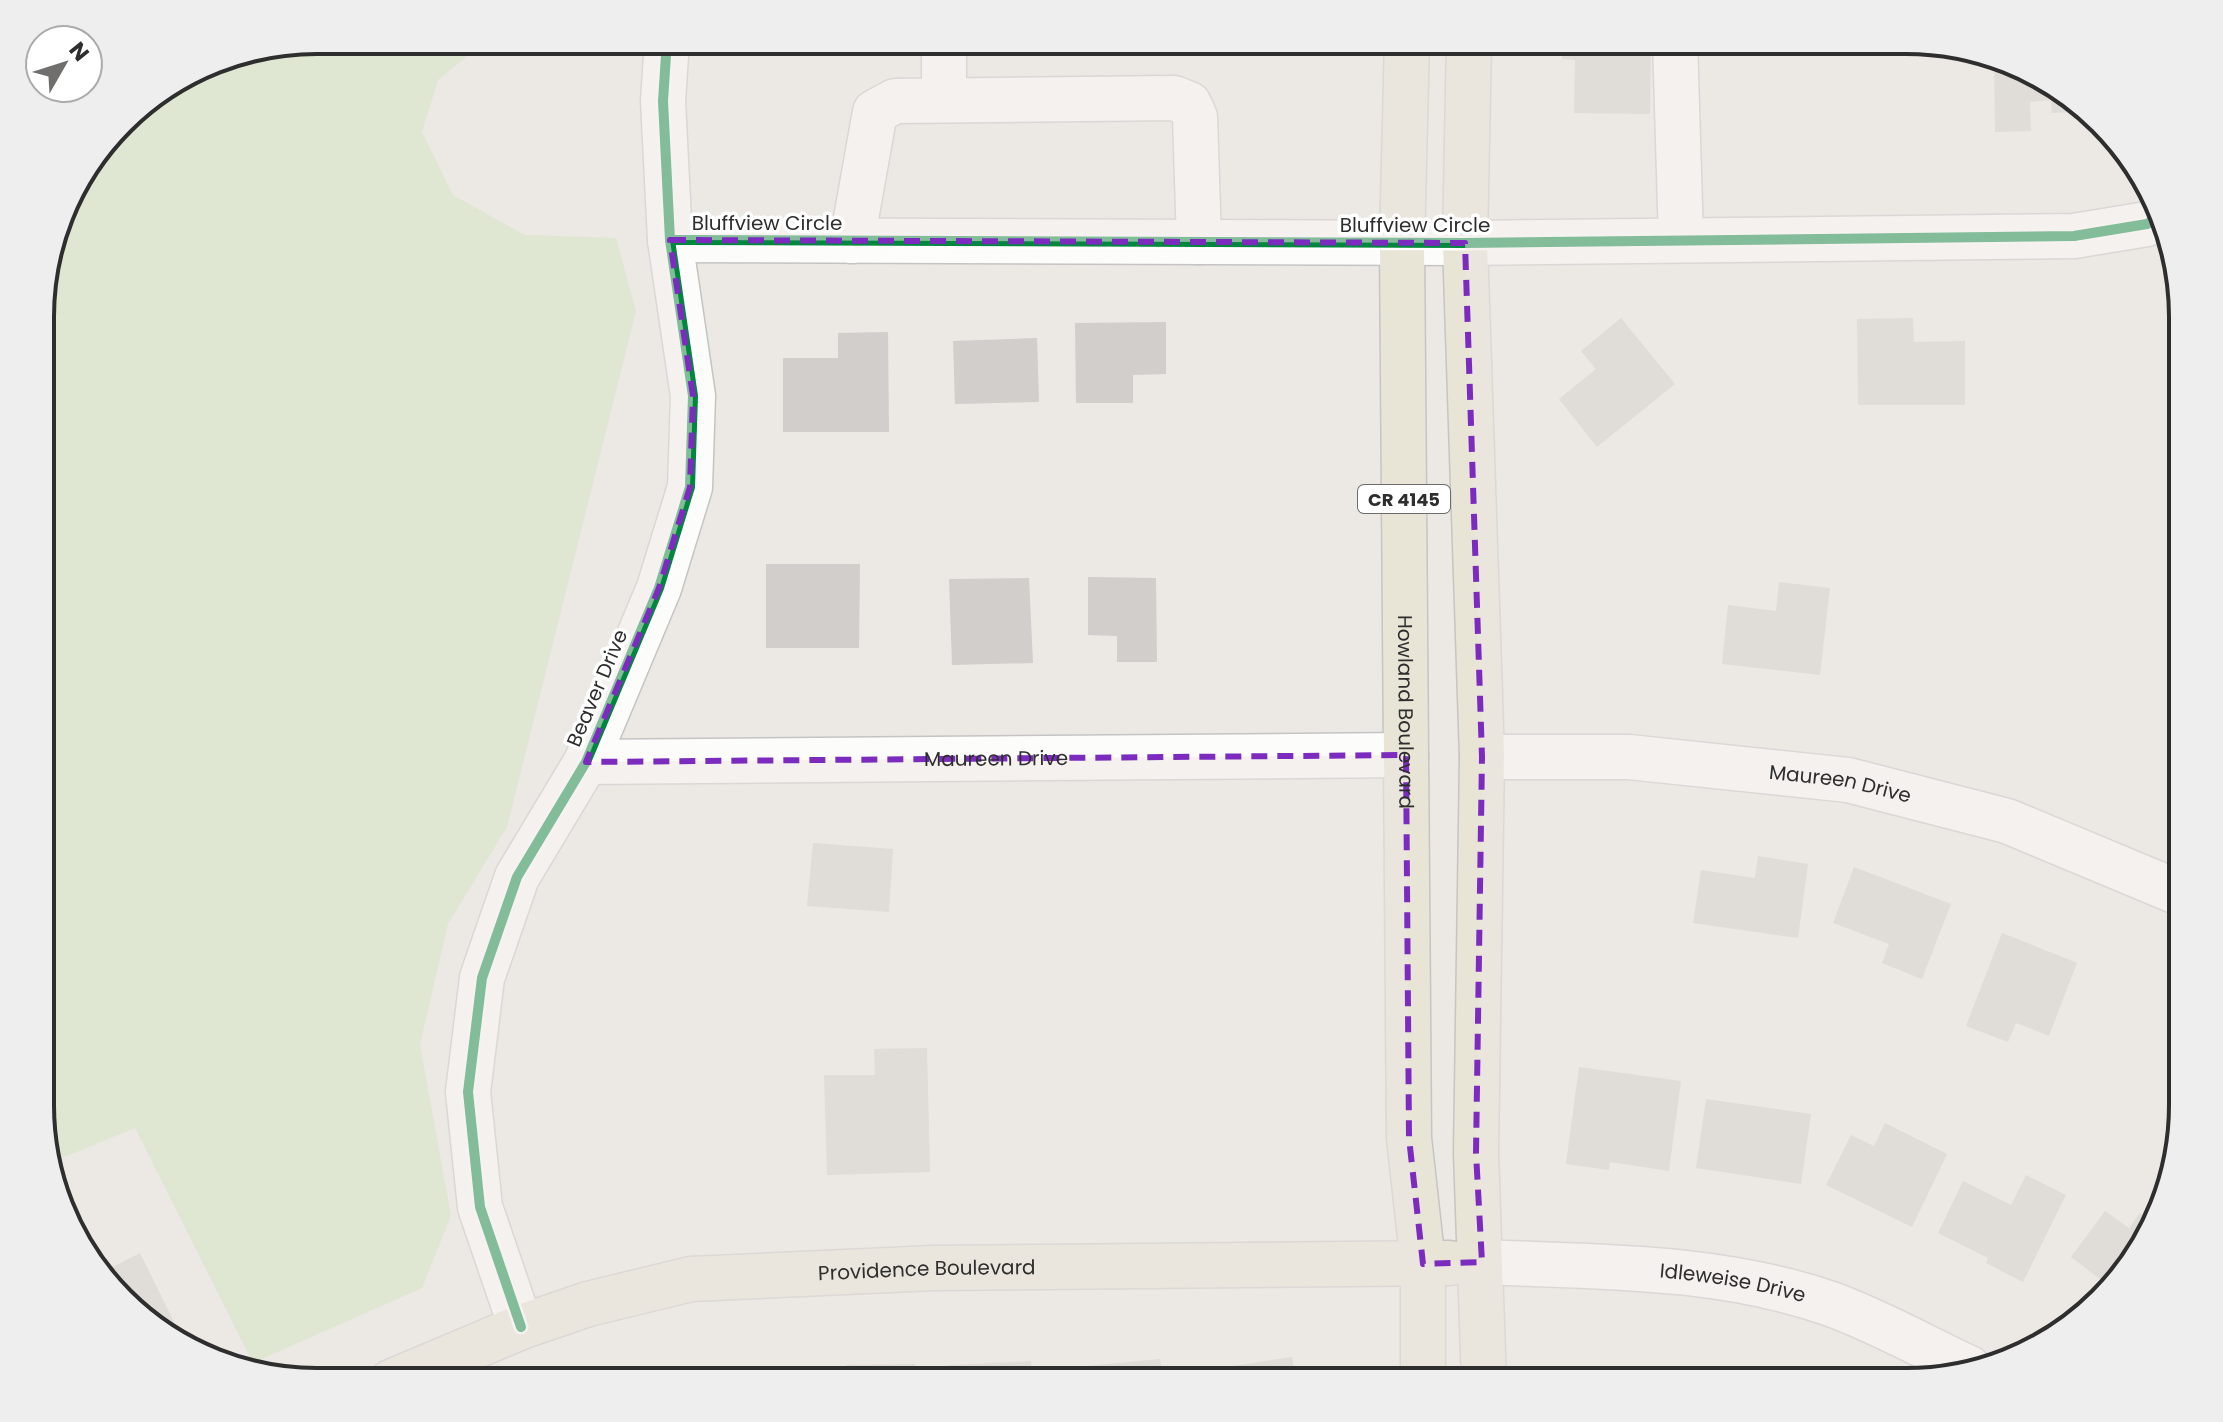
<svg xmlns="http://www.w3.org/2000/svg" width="2223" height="1422" font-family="Poppins,sans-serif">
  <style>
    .green { fill: #cee6be }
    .building { fill: #d1cecb }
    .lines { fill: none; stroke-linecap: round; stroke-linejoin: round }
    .minor-casing { stroke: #c5c4c5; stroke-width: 47 }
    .major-casing { stroke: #c6c5c4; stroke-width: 47 }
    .minor { stroke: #fcfcfb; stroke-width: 44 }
    .major { stroke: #e8e4d6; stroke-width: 44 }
    .cycleway-casing { stroke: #fff; stroke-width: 15 }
    .cycleway { stroke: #00873e; stroke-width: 10 }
    .marked { fill: none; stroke: #7b2cbf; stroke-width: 6; stroke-dasharray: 16 10; stroke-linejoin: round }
    .labels { text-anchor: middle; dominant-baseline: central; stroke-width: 7; stroke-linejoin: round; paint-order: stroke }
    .shield { fill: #fff; stroke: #6d6d6d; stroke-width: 2 }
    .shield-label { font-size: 18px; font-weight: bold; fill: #2e2e2e }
    .street-label { font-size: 20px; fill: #2e2e2e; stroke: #fff }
    .rim { fill: none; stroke: #2e2e2e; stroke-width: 4 }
  </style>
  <rect width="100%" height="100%" fill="#ece8e4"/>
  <polygon class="green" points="317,40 494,40 479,47 438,80 422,132 453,195 525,235 616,238 636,311 507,827 448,924 420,1045 451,1216 422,1288 253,1363 135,1128 50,1163 42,1141 42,281 69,194 134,109 211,61"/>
  <g class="building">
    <polygon points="1562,40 1651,40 1650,114 1574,113 1575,60 1562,59"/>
    <polygon points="1994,54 2060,87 2080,112 2052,113 2051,100 2030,102 2031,131 1995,132"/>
    <polygon points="1621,318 1675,384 1597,447 1559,399 1596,369 1581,351"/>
    <polygon points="1913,318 1914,342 1965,341 1965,405 1858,405 1857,319"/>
    <polygon points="1166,322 1166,374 1133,375 1133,403 1076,403 1075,323"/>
    <polygon points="888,332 889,432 783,432 783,358 838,358 838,333"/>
    <polygon points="1037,338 1039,402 955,404 953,341"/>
    <polygon points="766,564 860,564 859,648 766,648"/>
    <polygon points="1088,577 1156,578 1157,662 1117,662 1117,636 1088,635"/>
    <polygon points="1029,578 1033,663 952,665 949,579"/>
    <polygon points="1779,582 1830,588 1820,675 1722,664 1728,605 1776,611"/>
    <polygon points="813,843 893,849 889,912 807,906"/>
    <polygon points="1758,856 1808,864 1798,938 1693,923 1701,870 1755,878"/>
    <polygon points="1854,867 1951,904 1922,979 1882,963 1889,944 1833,923"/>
    <polygon points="2002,933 2077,963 2049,1036 2016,1023 2008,1042 1966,1026"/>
    <polygon points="927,1048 930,1172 827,1175 824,1075 875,1075 874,1049"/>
    <polygon points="1579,1067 1681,1081 1669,1171 1610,1162 1609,1170 1566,1164"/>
    <polygon points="1706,1099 1811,1114 1801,1184 1696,1168"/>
    <polygon points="1885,1123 1947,1154 1912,1227 1826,1185 1851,1135 1874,1146"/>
    <polygon points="2026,1175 2066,1195 2023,1282 1986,1263 1988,1258 1938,1233 1963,1181 2011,1205"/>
    <polygon points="2105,1211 2129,1228 2140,1213 2149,1221 2136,1259 2108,1285 2071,1257"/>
    <polygon points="140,1253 179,1332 168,1338 103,1272"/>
    <polygon points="1292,1357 1296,1382 1209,1382 1207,1370"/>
    <polygon points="1160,1359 1163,1382 1077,1382 1076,1367"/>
    <polygon points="1031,1361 1033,1382 950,1382 949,1365"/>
    <polygon points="915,1364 915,1382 847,1382 846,1365"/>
    <polygon points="774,1366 776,1382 681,1382 680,1379"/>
  </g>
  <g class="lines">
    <defs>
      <g id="minor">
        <polyline points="1675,40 1681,240"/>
        <polyline points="944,100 944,40"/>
        <polyline points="670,240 1465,243 2074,236 2147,224 2158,218"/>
        <polyline points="852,241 875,112 895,101 1174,98 1189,104 1195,117 1199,242"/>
        <path id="s1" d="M1482 757H1629L1848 780 2007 821 2182 894"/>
        <path id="s2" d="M586 762 1406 755"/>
        <path id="s3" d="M1482 1262C1599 1267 1720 1265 1831 1304 1878 1321 1924 1347 1969 1368"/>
        <polyline points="521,1327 480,1207 468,1092 482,978 517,877 586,762 659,588 690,487 693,396 670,240 663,101 667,40"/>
      </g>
      <g id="major">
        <path id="s4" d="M1407 40 1402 243 1409 1138 1423 1264V1382"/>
        <polyline points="1469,40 1465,243 1482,757 1476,1153 1484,1382"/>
        <path id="s5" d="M391 1382 521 1327 588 1304 691 1279 934 1268 1450 1263"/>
      </g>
    </defs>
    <use href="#minor" class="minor-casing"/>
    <use href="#major" class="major-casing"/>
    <use href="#minor" class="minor"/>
    <use href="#major" class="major"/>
    <defs>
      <g id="cycleway">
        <polyline points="670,240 1465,243 2074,236 2147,224 2158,218"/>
        <polyline points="521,1327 480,1207 468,1092 482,978 517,877 586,762 659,588 690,487 693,396 670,240 663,101 667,40"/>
      </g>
    </defs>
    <use href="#cycleway" class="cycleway-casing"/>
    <use href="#cycleway" class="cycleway"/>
  </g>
  <path d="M0 0H2223V1422H0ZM670 240 1465 243 1482 757 1476 1153 1482 1262 1423 1264 1409 1138 1406 755 586 762 659 588 690 487 693 396Z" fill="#ece8e4" fill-opacity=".55" fill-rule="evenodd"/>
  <path class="marked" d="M670 240 1465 243 1482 757 1476 1153 1482 1262 1423 1264 1409 1138 1406 755 586 762 659 588 690 487 693 396Z"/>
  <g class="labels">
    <rect class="shield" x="1358" y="485" width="92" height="28" rx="6"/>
    <g class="shield-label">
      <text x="1404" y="499">CR 4145</text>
    </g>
    <g class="street-label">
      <text x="767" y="223">Bluffview Circle</text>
      <text x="1415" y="225">Bluffview Circle</text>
      <text transform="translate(597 688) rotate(-67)">Beaver Drive</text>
      <text stroke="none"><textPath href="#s4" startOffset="672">Howland Boulevard</textPath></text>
      <text stroke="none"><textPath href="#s2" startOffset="410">Maureen Drive</textPath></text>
      <text stroke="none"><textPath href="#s1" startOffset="360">Maureen Drive</textPath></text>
      <text stroke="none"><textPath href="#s5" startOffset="554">Providence Boulevard</textPath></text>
      <text stroke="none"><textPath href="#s3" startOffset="252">Idleweise Drive</textPath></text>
    </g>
  </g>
  <path d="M0 0H2223V1422H0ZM317 54H1906A263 263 0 0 1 2169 317V1105A263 263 0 0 1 1906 1368H317A263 263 0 0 1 54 1105V317A263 263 0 0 1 317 54Z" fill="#eee" fill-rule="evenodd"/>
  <path class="rim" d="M317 54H1906A263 263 0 0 1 2169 317V1105A263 263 0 0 1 1906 1368H317A263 263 0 0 1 54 1105V317A263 263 0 0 1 317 54Z"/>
  <g transform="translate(64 64) rotate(51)"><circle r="38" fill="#ffffff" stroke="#ababab" stroke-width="2"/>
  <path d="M0-6L14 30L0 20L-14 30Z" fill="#706f6e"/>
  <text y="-12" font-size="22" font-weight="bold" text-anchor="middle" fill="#2e2e2e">N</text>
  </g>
</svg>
